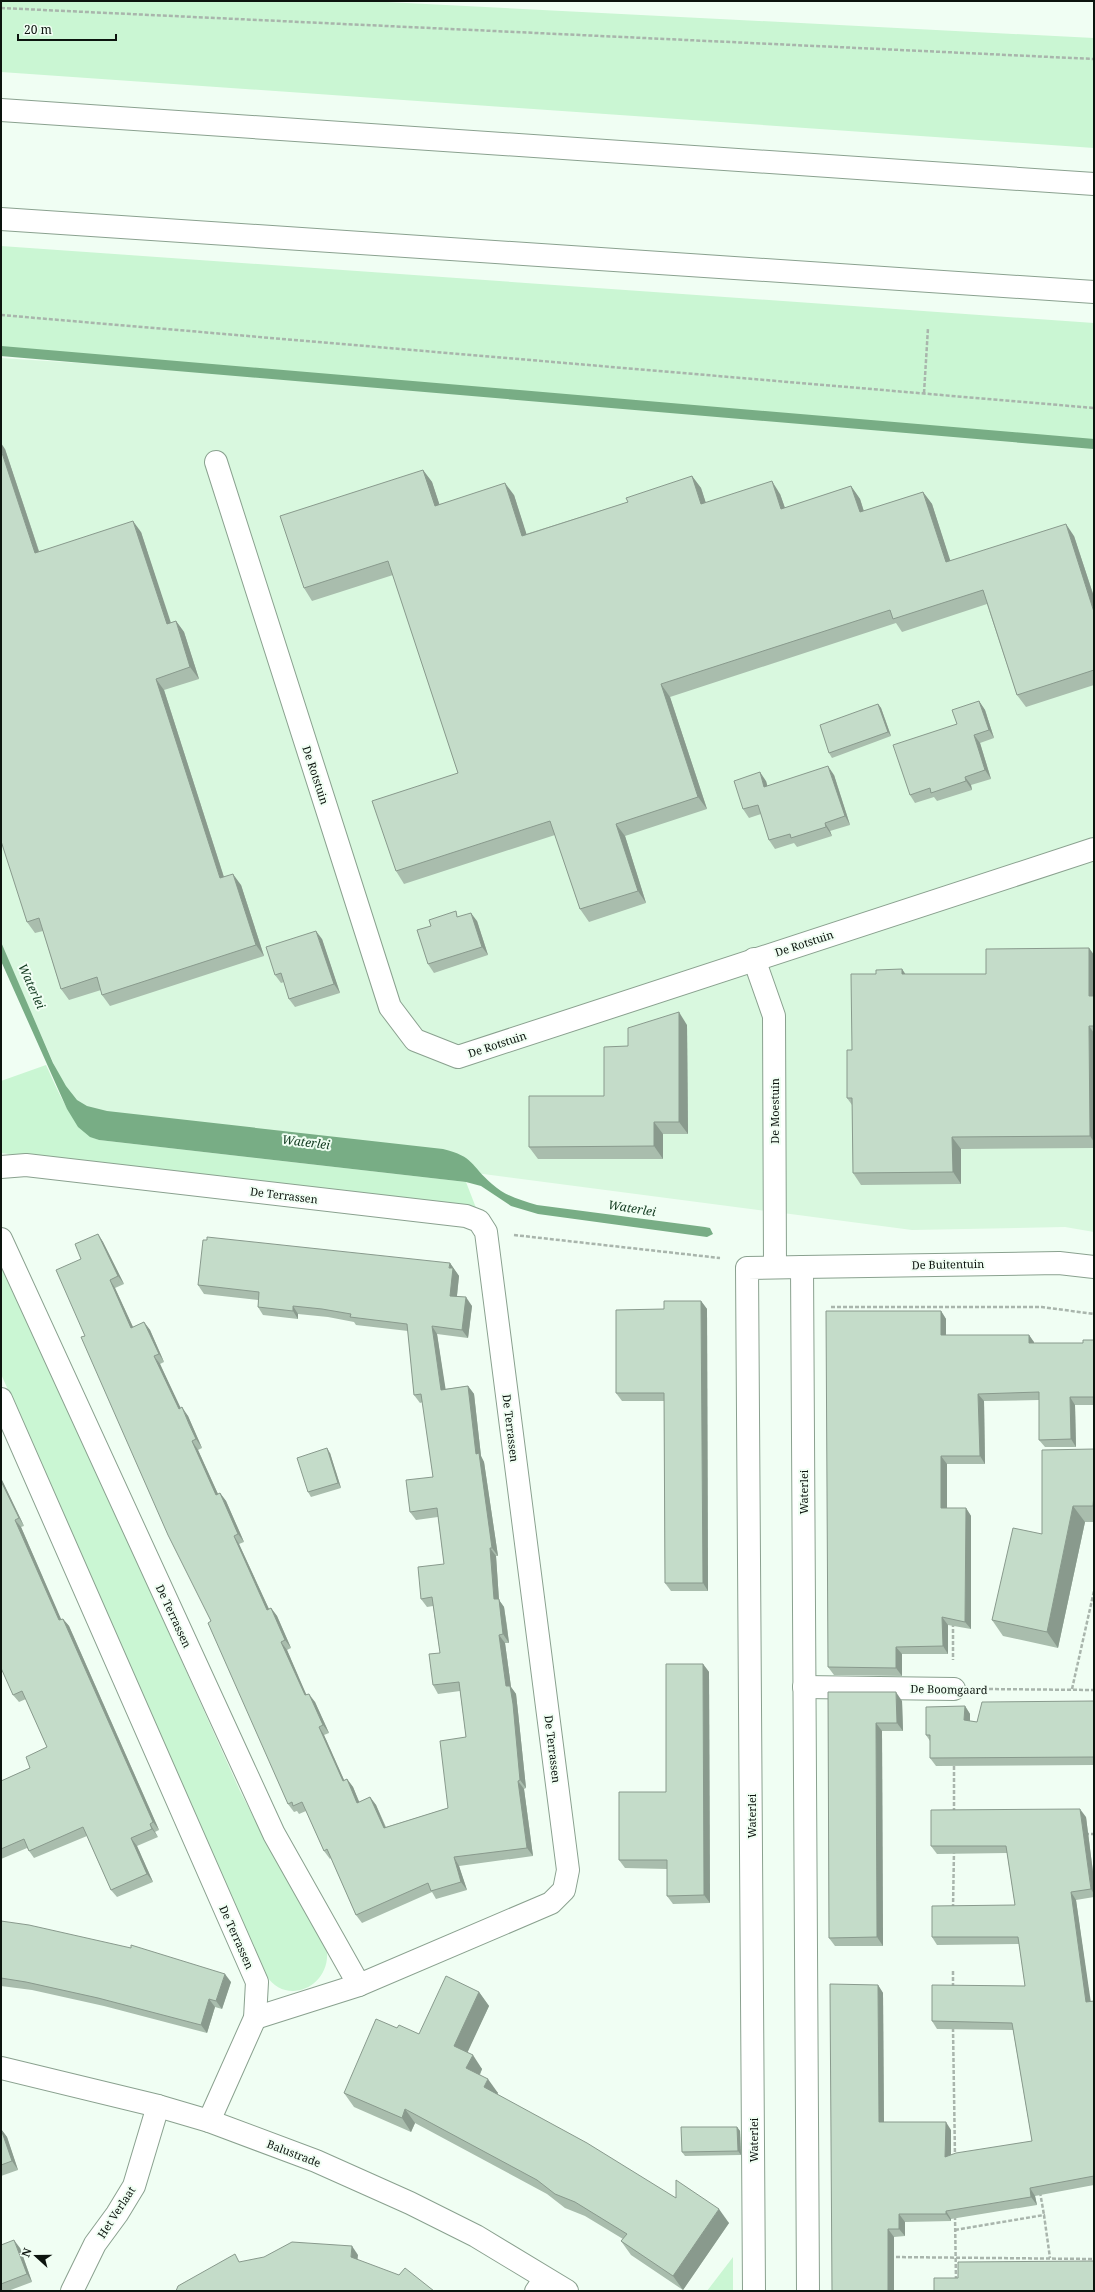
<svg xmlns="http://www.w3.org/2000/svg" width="1095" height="2292" font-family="'Noto Serif',serif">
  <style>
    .built { fill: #d9f8df }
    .green { fill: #caf6d3 }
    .water { fill: #78ad85 }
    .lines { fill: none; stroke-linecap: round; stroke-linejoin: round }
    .stream { stroke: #78ad85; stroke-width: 10 }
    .lane-casing { stroke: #8aa18f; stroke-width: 20 }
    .street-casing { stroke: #8aa18f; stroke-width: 24 }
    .highway-casing { stroke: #8aa18f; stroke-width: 24 }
    .path { stroke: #a9b5ac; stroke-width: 2.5; stroke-dasharray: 4 2; stroke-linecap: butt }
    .lane { stroke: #fff; stroke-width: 18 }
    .street { stroke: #fff; stroke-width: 22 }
    .highway { stroke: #fff; stroke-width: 22 }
    .wall { fill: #a9bdad }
    .shaded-wall { fill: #899a8d }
    .building { fill: #c4dcc9; stroke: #899a8d }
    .labels { text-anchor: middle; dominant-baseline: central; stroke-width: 4; stroke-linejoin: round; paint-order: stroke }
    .street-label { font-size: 11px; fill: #0c140e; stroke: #f0fef3 }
    .water-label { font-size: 12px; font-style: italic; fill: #10391e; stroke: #f0fef3 }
  </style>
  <rect width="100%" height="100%" fill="#f0fef3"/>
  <polygon class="built" points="1,358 1094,429 1094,1232 1065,1227 912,1230 79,1121 1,944"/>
  <g class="green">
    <polygon points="1,1 367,1 1094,38 1094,148 1,72"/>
    <polygon points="1,246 1094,323 1094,442 1,353"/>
    <path d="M46 1065C57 1088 73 1131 99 1140L466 1182 478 1213 1 1153V1081Z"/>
    <path d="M1 1259 240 1791 264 1837 326 1946C335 1984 287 2009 266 1975L1 1374Z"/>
    <polygon points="733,2257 733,2291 707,2291"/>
  </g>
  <path class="water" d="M1 942 53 1063 66 1086 77 1100 87 1106 107 1111 443 1149C475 1157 470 1165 492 1184 505 1196 520 1200 537 1205L705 1227 710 1228 713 1234 707 1237 538 1214 511 1206 481 1186 466 1182 99 1140 90 1137 78 1127 67 1109 1 961Z"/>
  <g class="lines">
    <polyline class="stream" points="1,351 1094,444"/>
    <defs>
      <polyline id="lane" points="534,2291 544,2276"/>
      <g id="street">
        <polyline points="216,462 390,1007 415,1040 458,1057 1094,849"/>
        <polyline points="754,959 774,1016 775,1266"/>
        <polyline points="1,1167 26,1165 466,1216 479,1221 486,1232 568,1870 564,1890 551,1903 359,1985"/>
        <polyline points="1,1239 274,1834 359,1985 255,2018"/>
        <polyline points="802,1267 1059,1263 1094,1267"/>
        <polyline points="1,1399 257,1982 255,2018 209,2121"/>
        <polyline points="804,1687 954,1689"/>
        <polyline points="1,2068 158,2106 209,2121 316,2161 410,2203 476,2236 567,2291"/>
        <polyline points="72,2291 95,2244 117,2214 134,2186 158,2106"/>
        <polyline points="754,2291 747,1268 802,1267 808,2291"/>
      </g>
      <g id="highway">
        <polyline points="1,110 1094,184"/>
        <polyline points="1,219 1094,292"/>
      </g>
    </defs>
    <use href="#lane" class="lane-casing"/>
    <use href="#street" class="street-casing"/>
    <use href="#highway" class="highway-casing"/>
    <g class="path">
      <polyline points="1,8 1094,59"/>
      <polyline points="1,315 1094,408"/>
      <polyline points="924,393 928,328"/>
      <polyline points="514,1235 720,1258"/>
      <polyline points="831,1307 1042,1307 1094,1314"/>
      <polyline points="953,1623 953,1660"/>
      <polyline points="983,1689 1094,1690"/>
      <polyline points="1072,1689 1094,1591"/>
      <polyline points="954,1812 954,1763"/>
      <polyline points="1085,1834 1094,1834"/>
      <polyline points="953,1908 954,1851"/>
      <polyline points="953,1971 953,1989"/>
      <polyline points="953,2028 955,2157"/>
      <polyline points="1040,2192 1044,2215"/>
      <polyline points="955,2216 956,2281"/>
      <polyline points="955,2230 1044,2215 1050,2258"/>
      <polyline points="890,2257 1094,2259"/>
    </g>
    <use href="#lane" class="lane"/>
    <use href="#street" class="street"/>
    <use href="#highway" class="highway"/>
  </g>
  <g class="wall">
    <polygon points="5,449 39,551 141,532 170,623 176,621 184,632 199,679 164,690 224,877 241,885 264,956 110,1006 102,995 101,990 69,1000 61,989 43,931 35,933 27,922"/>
    <polygon points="423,470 432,482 439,504 514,495 526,534 628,502 692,476 701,488 706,503 780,494 785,508 851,486 860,499 864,511 923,492 932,504 950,561 1074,536 1094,597 1094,685 1026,707 1017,695 987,604 902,632 896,623 670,697 707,809 625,836 646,903 589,922 580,909 555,835 404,884 396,871 458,773 393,575 312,601 304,588"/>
    <polygon points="979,701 985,710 994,738 980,743 991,779 971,785 972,790 937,801 934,797 915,803 910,795 957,724"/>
    <polygon points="878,704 881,708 891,736 832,758 829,753"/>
    <polygon points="834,775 850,825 830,831 832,836 797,847 794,843 775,849 769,840 761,814 749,818 743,809 766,781 767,786"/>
    <polygon points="459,917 477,921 488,955 434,973 428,964"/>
    <polygon points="322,939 340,993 295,1007 289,999 284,982 281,983 275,975"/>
    <polygon points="1089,948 1094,955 1094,1148 961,1149 961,1184 861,1185 853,1173 852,1105 847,1098 852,1050 876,974 902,969 905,974 986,974"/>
    <polygon points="687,1025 688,1134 663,1134 663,1159 538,1159 529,1147 604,1096 628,1046"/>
    <polygon points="98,1234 103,1242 124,1284 115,1288 133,1327 144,1322 150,1330 164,1362 160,1364 180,1408 188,1416 202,1448 198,1450 218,1494 220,1493 226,1501 244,1542 239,1544 269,1609 271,1608 277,1616 291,1648 287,1650 306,1695 315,1702 329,1733 324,1735 344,1780 347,1779 353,1787 359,1802 370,1797 376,1805 386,1827 448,1808 466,1737 460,1691 438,1694 433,1685 440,1653 433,1606 427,1607 421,1599 444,1564 438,1517 416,1520 410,1512 433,1477 423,1402 420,1403 414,1395 408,1331 356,1325 354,1322 328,1317 298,1314 298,1319 263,1315 258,1307 258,1300 204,1294 198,1285 450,1263 459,1276 457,1296 472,1306 468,1338 437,1334 445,1389 468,1386 474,1394 481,1456 484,1462 498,1556 496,1556 499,1600 504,1607 507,1626 509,1643 505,1643 511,1687 516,1694 518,1712 526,1788 524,1789 533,1856 459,1866 467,1890 436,1899 432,1892 362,1923 356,1915 331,1858 330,1859 324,1851 306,1811 299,1814 297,1811 294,1812 288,1804 211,1621 85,1336 81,1259"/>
    <polygon points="701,1301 707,1309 708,1591 671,1591 665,1583 664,1401 622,1401 616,1393 664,1309"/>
    <polygon points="941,1311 946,1319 946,1335 1029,1335 1034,1343 1083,1343 1094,1340 1094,1405 1075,1405 1076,1447 1045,1447 1039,1440 1039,1400 984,1401 985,1464 947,1464 947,1508 966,1508 971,1516 971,1629 948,1625 948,1654 902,1654 902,1676 834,1675 828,1667"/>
    <polygon points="1094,1449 1094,1522 1085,1522 1058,1648 1003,1636 992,1620 1042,1534"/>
    <polygon points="330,1453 341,1488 311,1497 308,1492"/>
    <polygon points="1,1478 24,1526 21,1527 61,1620 63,1619 69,1626 159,1830 155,1832 158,1837 137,1846 153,1882 117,1897 111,1890 87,1836 34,1858 27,1848 1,1859 1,1781 30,1768 47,1747 26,1699 19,1702 13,1695"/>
    <polygon points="703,1664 709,1672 710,1903 673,1904 667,1896 667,1869 625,1868 619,1860 666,1792"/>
    <polygon points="828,1692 902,1701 903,1731 882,1731 883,1946 835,1946 829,1938"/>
    <polygon points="1094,1701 1094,1765 936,1766 930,1758 930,1741 926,1735 965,1706 970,1714 970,1721 977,1722"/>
    <polygon points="1086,1817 1094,1880 1094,1897 1076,1900 1090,2001 1094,2001 1094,2185 1035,2196 1037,2205 951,2219 951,2221 905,2222 905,2236 894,2237 894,2291 832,2291 878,1985 883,1993 884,2122 951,2130 951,2155 1032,2141 1013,2030 937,2029 932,2021 1025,1986 1019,1944 937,1945 932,1937 1015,1905 1007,1853 937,1854 931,1846"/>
    <polygon points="1,1921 231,1982 222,2009 215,2007 207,2033 104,2006 32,1990 1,1986"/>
    <polygon points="479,1992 489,2006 467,2052 482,2069 480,2075 498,2093 497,2094 676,2198 729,2223 683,2290 631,2255 621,2241 623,2239 585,2216 565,2208 547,2194 415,2123 411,2132 354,2107 344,2093 397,2028 419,2034"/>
    <polygon points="737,2127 740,2131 741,2155 685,2156 682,2152"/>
    <polygon points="1,2129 7,2137 18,2170 1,2176"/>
    <polygon points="1,2245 20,2248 32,2282 8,2291 1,2291"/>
  </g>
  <g class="shaded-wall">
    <polygon points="1,443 5,449 43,564 35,553 1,450"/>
    <polygon points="423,470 432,482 444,518 435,506"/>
    <polygon points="692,476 701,488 710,516 701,504"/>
    <polygon points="772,481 780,494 790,522 781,509"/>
    <polygon points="505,483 514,495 531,548 522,536"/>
    <polygon points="851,486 860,499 868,525 860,512"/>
    <polygon points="923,492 932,504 955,575 946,562"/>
    <polygon points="133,521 141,532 175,635 167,624"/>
    <polygon points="1066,524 1074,536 1094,597 1094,612"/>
    <polygon points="176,621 184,632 199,679 190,667"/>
    <polygon points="156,679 164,690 228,890 220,878"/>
    <polygon points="661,684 670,697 707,809 698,797"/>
    <polygon points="979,701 985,710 994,738 989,730"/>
    <polygon points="878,704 881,708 891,736 888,732"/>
    <polygon points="974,735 980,743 991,779 985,770"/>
    <polygon points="828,766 834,775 850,825 845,816"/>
    <polygon points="760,772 766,781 770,795 764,787"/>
    <polygon points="965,777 971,785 972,790 966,781"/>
    <polygon points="825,823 830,831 832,836 826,827"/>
    <polygon points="616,824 625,836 646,903 638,891"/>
    <polygon points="233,874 241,885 264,956 256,945"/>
    <polygon points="471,913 477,921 488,955 482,947"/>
    <polygon points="316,931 322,939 340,993 334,984"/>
    <polygon points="1089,948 1094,955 1094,1003 1089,996"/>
    <polygon points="902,969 910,981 902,974"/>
    <polygon points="679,1012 687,1025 688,1134 679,1122"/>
    <polygon points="1089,1026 1094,1033 1094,1142 1090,1136"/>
    <polygon points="654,1122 663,1134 663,1159 654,1146"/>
    <polygon points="952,1137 961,1149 961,1184 953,1172"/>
    <polygon points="98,1234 103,1242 124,1284 118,1276"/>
    <polygon points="450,1263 459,1276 456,1304 450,1296"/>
    <polygon points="110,1280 115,1288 137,1336 131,1328"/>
    <polygon points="466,1297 472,1306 468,1338 462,1330"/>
    <polygon points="701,1301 707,1309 708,1591 703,1583"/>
    <polygon points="293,1306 298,1314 298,1319 293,1311"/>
    <polygon points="941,1311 946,1319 946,1343 941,1335"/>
    <polygon points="144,1322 150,1330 164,1362 159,1354"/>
    <polygon points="432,1326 437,1334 447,1398 441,1390"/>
    <polygon points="1029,1335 1034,1342 1034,1351 1029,1343"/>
    <polygon points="154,1356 160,1364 185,1417 179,1409"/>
    <polygon points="468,1386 474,1394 481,1456 484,1462 498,1556 492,1548 476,1454"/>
    <polygon points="978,1394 984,1401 985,1464 980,1456"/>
    <polygon points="1070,1397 1075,1405 1076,1447 1071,1439"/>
    <polygon points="182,1407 188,1416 202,1448 196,1439"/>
    <polygon points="192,1441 198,1450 222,1503 216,1495"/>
    <polygon points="327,1448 330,1453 341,1488 338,1483"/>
    <polygon points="941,1456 947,1464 947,1516 941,1508"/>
    <polygon points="1,1478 24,1526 19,1518 1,1481"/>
    <polygon points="220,1493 226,1501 244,1542 238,1534"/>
    <polygon points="1073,1506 1085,1522 1058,1648 1047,1632"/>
    <polygon points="966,1508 971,1516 971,1629 965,1622"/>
    <polygon points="15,1520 21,1527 65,1628 59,1620"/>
    <polygon points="234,1536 239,1544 273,1618 267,1610"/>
    <polygon points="490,1548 496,1556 499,1600 504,1607 509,1643 503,1634 494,1599"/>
    <polygon points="271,1608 277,1616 291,1648 285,1640"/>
    <polygon points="942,1617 948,1625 948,1654 943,1646"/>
    <polygon points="63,1619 69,1626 159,1830 153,1822"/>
    <polygon points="499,1635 505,1643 511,1687 516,1694 518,1712 526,1788 520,1780 506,1686"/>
    <polygon points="281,1642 287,1650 310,1703 305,1695"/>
    <polygon points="896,1647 902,1654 902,1676 896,1668"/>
    <polygon points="703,1664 709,1672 710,1903 704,1895"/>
    <polygon points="896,1692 902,1701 903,1731 897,1723"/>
    <polygon points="309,1694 315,1702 329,1733 323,1725"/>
    <polygon points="965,1706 970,1714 970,1728 964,1720"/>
    <polygon points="876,1723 882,1731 883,1946 877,1937"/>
    <polygon points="319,1727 324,1735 348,1789 343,1781"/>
    <polygon points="347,1779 353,1787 363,1811 357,1803"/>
    <polygon points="518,1781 524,1789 533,1856 527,1848"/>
    <polygon points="370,1797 376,1805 389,1836 384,1828"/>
    <polygon points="1080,1809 1086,1817 1094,1880 1094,1894 1091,1889"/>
    <polygon points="150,1824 155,1832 158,1837 152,1829"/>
    <polygon points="131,1838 137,1846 153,1882 147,1874"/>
    <polygon points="454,1857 459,1866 467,1890 461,1882"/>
    <polygon points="1071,1892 1076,1900 1092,2010 1086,2002"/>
    <polygon points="225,1974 231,1982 222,2009 216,2001"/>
    <polygon points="878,1985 883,1993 884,2130 879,2122"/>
    <polygon points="479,1992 489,2006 464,2060 454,2046"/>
    <polygon points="209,1999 215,2007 207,2033 201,2025"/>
    <polygon points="473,2055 482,2069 476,2082 466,2068"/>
    <polygon points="488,2079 498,2093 494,2101 484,2087"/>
    <polygon points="405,2109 415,2123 411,2132 402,2118"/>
    <polygon points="946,2122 951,2130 951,2165 945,2157"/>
    <polygon points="737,2127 740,2131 741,2155 738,2151"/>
    <polygon points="1,2129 7,2137 18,2170 12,2161"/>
    <polygon points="1030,2188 1035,2196 1037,2205 1031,2197"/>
    <polygon points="719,2209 729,2223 683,2290 673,2276"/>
    <polygon points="946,2211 951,2219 951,2221 946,2214"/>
    <polygon points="899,2214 905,2222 905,2236 899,2229"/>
    <polygon points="888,2229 894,2237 894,2291 888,2291"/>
    <polygon points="14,2240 20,2248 32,2282 27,2274"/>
    <polygon points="352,2246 358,2255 357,2265 351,2257"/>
  </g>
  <g class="building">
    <polygon points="1,450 35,553 133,521 167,624 176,621 190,667 156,679 220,878 233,874 256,945 102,995 97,977 61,989 39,918 27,922 1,841"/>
    <polygon points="423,470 435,506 505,483 522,536 628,502 626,498 692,476 701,504 772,481 781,509 851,486 860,512 923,492 946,562 1066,524 1094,612 1094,670 1017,695 983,590 893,619 890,610 661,684 698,797 616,824 638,891 580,909 550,821 396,871 372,801 458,773 388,561 304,588 280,516"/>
    <polygon points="979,701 989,730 974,735 985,770 965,777 966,781 931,793 930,788 910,795 893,745 957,724 952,710"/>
    <polygon points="878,704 888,732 829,753 820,725"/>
    <polygon points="828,766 845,816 825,823 826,827 791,838 790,834 769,840 758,805 743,809 734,781 760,772 764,787"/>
    <polygon points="456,911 457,917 471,913 482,947 428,964 417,930 431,926 429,920"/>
    <polygon points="316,931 334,984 289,999 281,973 275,975 266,947"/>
    <polygon points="1089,948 1089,996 1094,996 1094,1026 1089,1026 1090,1136 952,1137 953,1172 853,1173 852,1098 847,1098 847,1050 852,1050 851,974 876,974 876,970 902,969 902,974 986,974 986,949"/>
    <polygon points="679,1012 679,1122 654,1122 654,1146 529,1147 529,1096 604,1096 604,1047 628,1046 628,1028"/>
    <polygon points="98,1234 118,1276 110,1280 131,1328 144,1322 159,1354 154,1356 179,1409 182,1407 189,1424 196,1439 192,1441 216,1495 220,1493 238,1534 234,1536 267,1610 271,1608 285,1640 281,1642 305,1695 309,1694 323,1725 319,1727 343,1781 347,1779 357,1803 370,1797 384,1828 448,1808 440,1741 466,1737 459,1682 433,1685 429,1654 440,1653 432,1597 421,1599 418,1567 444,1564 437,1508 410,1512 406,1480 433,1477 421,1394 414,1395 407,1324 350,1317 351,1314 322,1309 293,1306 293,1311 258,1307 259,1292 198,1285 203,1240 207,1240 207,1237 450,1263 449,1268 453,1268 450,1296 466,1297 462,1330 432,1326 441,1390 468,1386 476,1454 479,1453 492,1548 490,1548 494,1599 499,1599 501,1617 503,1634 499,1635 506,1686 510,1686 513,1704 520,1780 518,1781 527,1848 454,1857 461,1882 431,1891 428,1883 356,1915 327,1849 324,1851 302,1802 293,1806 292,1802 288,1804 208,1623 211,1621 168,1535 81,1337 85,1336 56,1270 81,1259 75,1244"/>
    <polygon points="664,1301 701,1301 703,1583 665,1583 664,1393 616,1393 616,1310 664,1309"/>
    <polygon points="826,1311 941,1311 941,1335 1029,1335 1029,1343 1083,1343 1083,1340 1094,1340 1094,1397 1070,1397 1071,1439 1039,1440 1039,1392 978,1394 980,1456 941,1456 941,1508 966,1508 965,1622 942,1617 943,1646 896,1647 896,1668 828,1667"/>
    <polygon points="327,1448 338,1483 308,1492 297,1458"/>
    <polygon points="1094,1449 1094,1494 1093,1506 1073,1506 1047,1632 992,1620 1013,1528 1042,1534 1042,1450"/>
    <polygon points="1,1481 19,1518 15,1520 59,1620 63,1619 153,1822 150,1824 152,1829 131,1838 147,1874 111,1890 83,1827 29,1851 24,1839 1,1849 1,1781 30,1768 26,1757 47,1747 22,1691 13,1695 1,1668"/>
    <polygon points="666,1664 703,1664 704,1895 667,1896 667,1860 619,1860 619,1792 666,1792"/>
    <polygon points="828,1692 896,1692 897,1723 876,1723 877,1937 829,1938"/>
    <polygon points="1094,1701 1094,1757 930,1758 930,1735 926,1735 926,1707 965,1706 964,1720 977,1722 982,1702"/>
    <polygon points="1080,1809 1091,1889 1071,1892 1086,2002 1094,2001 1094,2176 1030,2188 1031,2197 946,2211 946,2214 899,2214 899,2229 888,2229 888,2291 832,2291 830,1984 878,1985 879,2122 946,2122 945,2157 956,2153 1032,2141 1012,2023 932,2021 932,1985 1025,1986 1018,1937 932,1937 932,1906 1015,1905 1006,1846 931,1846 931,1810"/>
    <polygon points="1,1921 29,1925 131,1948 131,1945 225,1974 216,2001 209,1999 201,2025 98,1998 26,1982 1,1978"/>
    <polygon points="446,1976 479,1992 454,2046 473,2055 466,2068 488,2079 484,2087 587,2143 676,2198 676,2180 719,2209 673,2276 621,2241 627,2234 575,2202 555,2194 537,2180 405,2109 402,2118 344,2093 376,2019 397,2028 399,2025 419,2034"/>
    <polygon points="681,2127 737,2127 738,2151 682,2152"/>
    <polygon points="1,2129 12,2161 1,2165"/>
    <polygon points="14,2240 27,2274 1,2284 1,2245"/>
    <polygon points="292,2242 352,2246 351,2257 399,2275 405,2268 434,2291 176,2291 178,2286 235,2254 239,2262 264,2257"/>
    <polygon points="1094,2261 1094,2291 934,2291 934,2278 958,2278 958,2262"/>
  </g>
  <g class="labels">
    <g class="street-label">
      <text transform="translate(316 775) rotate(72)">De Rotstuin</text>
      <text transform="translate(804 943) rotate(-18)">De Rotstuin</text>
      <text transform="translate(497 1044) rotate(-18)">De Rotstuin</text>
      <text transform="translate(774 1111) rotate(-90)">De Moestuin</text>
      <text transform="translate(284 1195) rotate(7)">De Terrassen</text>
      <text transform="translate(948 1264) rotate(-1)">De Buitentuin</text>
      <text transform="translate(511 1428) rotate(83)">De Terrassen</text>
      <text transform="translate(803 1492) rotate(-90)">Waterlei</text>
      <text transform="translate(174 1616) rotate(65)">De Terrassen</text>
      <text transform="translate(949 1689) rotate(1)">De Boomgaard</text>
      <text transform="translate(553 1749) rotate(83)">De Terrassen</text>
      <text transform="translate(751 1816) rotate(-90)">Waterlei</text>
      <text transform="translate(237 1937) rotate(66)">De Terrassen</text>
      <text transform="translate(753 2140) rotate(-90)">Waterlei</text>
      <text transform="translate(294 2153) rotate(21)">Balustrade</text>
      <text transform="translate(116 2212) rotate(-57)">Het Verlaat</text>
    </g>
    <g class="water-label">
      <text transform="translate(32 986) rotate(66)">Waterlei</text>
      <text transform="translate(306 1142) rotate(7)">Waterlei</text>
      <text transform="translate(632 1208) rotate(9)">Waterlei</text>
    </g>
  </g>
  <rect width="1095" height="2292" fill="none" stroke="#0c140e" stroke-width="4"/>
  <g transform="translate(36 2256) rotate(291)" stroke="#f0fef3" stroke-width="3" paint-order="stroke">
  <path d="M0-3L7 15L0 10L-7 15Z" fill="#0c140e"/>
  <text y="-6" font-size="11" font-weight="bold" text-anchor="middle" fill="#0c140e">N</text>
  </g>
  <path d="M18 34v6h98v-6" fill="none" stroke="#0c140e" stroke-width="2"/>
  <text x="24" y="34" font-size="12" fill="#0c140e" stroke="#f0fef3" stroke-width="3" paint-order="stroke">20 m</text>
</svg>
